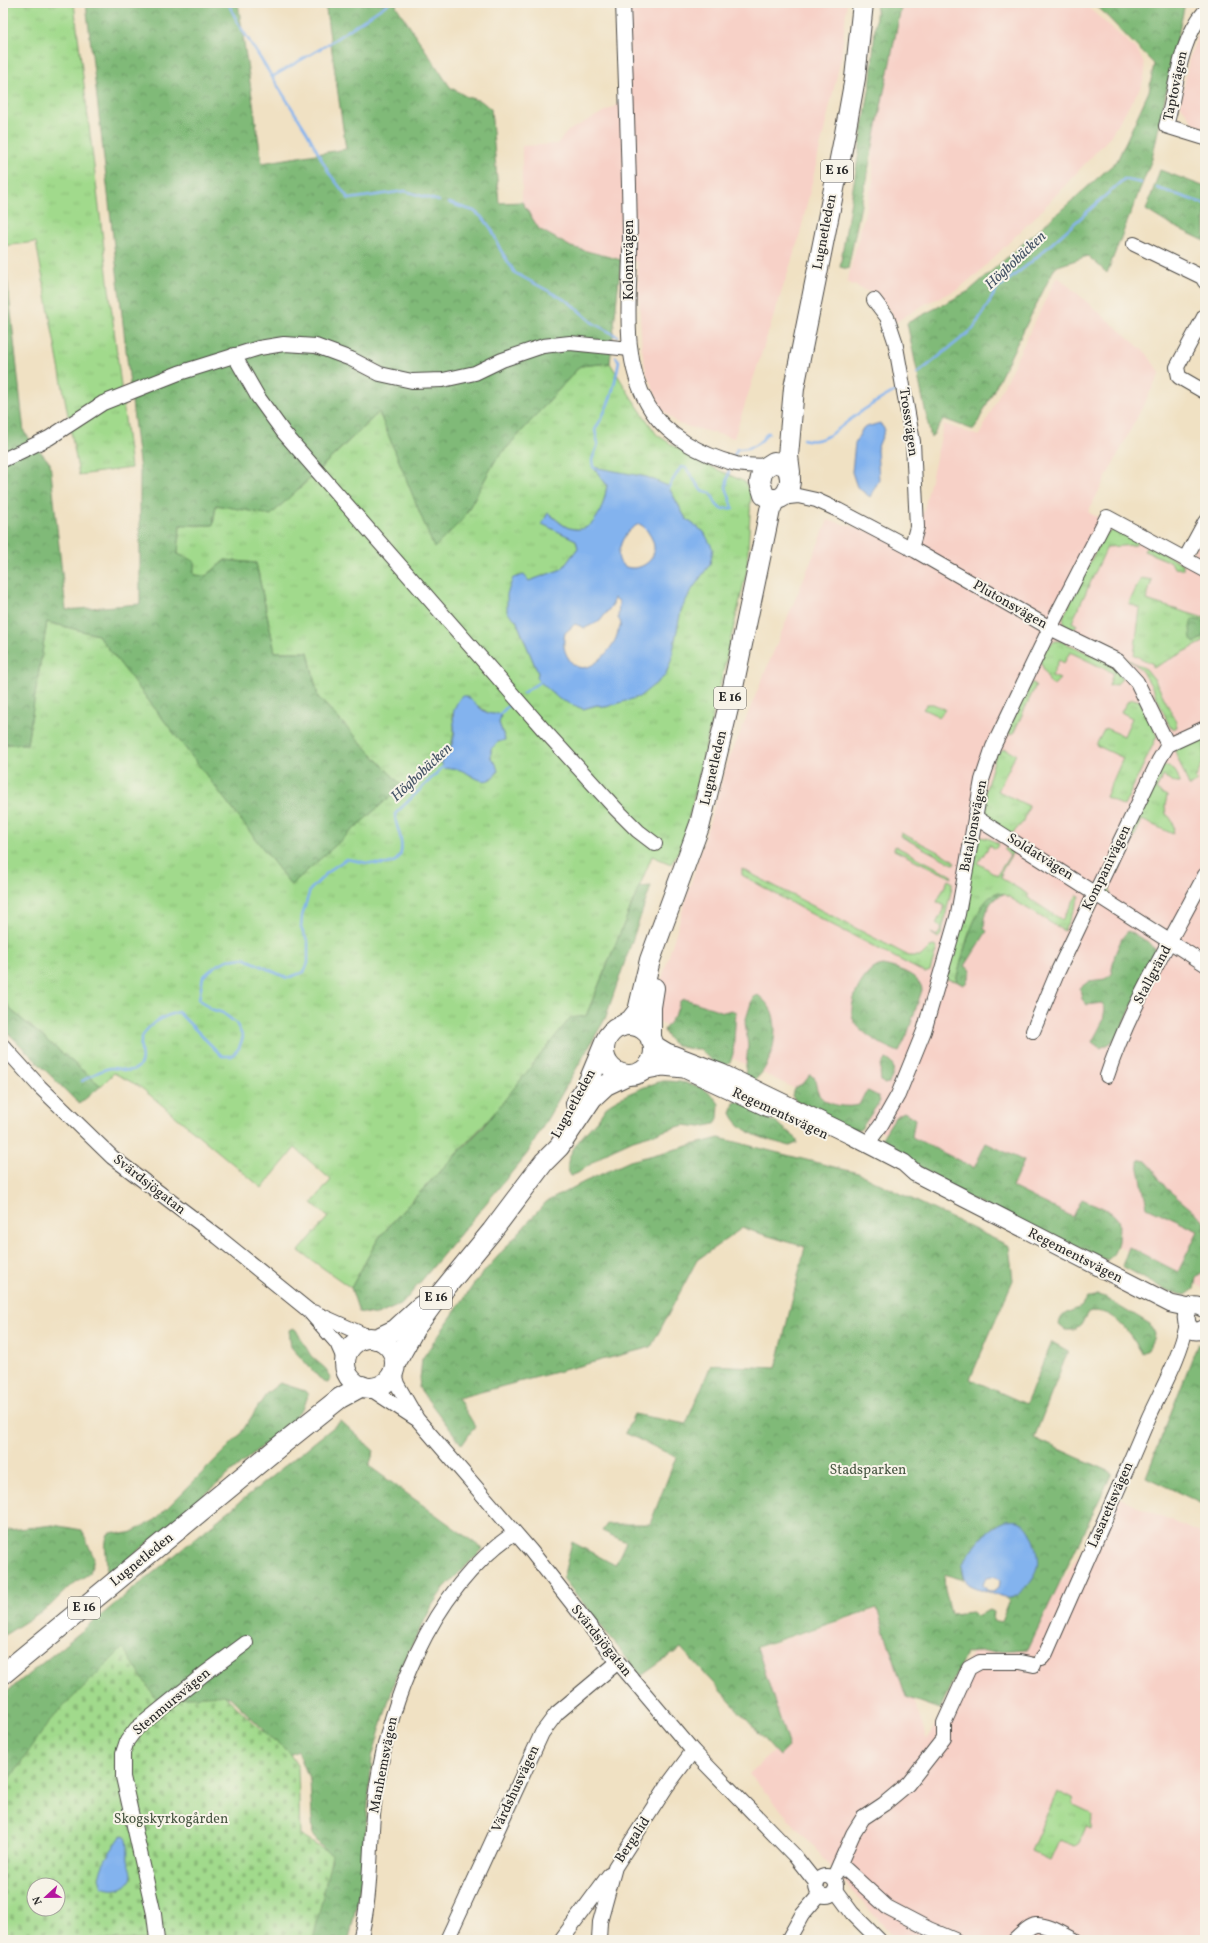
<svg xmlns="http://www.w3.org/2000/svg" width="1208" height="1943" font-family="Vollkorn,serif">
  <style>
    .built { fill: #f7d1c7 }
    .grass { fill: url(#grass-tufts); stroke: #66825c; fill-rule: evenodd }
    .forest { fill: url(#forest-crowns); stroke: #567252; fill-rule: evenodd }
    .cemetery { fill: url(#cemetery-stones); stroke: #66825c; fill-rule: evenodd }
    .water { fill: #83b3ee; stroke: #576f8c; fill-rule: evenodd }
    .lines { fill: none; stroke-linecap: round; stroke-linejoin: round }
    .stream { stroke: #83b3ee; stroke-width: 2.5 }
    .minor-casing { stroke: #494642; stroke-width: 16 }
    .major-casing { stroke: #494642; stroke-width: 19 }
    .highway-casing { stroke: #494642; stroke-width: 22 }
    .minor { stroke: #fff; stroke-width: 14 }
    .major { stroke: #fff; stroke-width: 17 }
    .highway { stroke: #fff; stroke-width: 20 }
    .labels { text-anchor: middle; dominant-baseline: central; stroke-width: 4; stroke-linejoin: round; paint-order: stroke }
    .shield { fill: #f7f3e8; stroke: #686764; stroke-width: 1 }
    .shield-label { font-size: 13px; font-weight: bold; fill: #2b2b2b }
    .street-label { font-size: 14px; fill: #2b2b2b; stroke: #f7f3e8 }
    .park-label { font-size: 14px; fill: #485743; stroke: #f7f3e8 }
    .water-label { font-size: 15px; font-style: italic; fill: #455466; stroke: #f7f3e8 }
  </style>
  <defs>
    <pattern id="grass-tufts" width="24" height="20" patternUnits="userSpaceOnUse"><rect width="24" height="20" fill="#a1da8c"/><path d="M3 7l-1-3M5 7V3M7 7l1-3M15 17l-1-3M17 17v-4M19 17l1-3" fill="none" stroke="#8bbb79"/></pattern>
    <pattern id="forest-crowns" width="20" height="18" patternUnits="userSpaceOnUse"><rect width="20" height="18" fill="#80ba78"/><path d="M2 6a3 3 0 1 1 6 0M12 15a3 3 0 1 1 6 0" fill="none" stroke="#699763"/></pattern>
    <pattern id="cemetery-stones" width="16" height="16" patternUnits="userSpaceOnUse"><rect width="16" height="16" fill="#a1da8c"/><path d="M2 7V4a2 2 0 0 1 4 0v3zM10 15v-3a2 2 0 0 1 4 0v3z" fill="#8bbb79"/></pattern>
  </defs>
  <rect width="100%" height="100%" fill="#f7f3e8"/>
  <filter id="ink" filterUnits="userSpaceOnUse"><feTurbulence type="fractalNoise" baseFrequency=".025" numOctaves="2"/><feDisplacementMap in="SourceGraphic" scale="8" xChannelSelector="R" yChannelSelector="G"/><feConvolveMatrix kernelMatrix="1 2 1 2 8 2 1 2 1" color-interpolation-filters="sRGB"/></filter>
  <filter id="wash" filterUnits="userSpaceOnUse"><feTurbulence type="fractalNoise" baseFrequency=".012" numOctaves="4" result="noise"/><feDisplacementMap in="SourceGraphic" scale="16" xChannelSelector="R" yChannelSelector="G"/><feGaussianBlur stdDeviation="0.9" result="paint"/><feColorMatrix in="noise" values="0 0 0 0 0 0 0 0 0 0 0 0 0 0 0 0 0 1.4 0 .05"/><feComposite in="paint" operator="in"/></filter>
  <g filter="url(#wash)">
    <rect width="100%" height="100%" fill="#f0e1c3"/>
    <g class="built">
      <polygon points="628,3 847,3 841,58 799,238 734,438 678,424 661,408 646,372 642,349 637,262 571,247 539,229 522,202 522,146 557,144 568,131 630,98"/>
      <polygon points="896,3 1083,3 1138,51 1144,64 1145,72 1142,85 1109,138 1041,211 978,273 958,289 925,304 896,322 887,306 873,294 847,282 873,181 873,121"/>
      <polygon points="1205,25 1205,128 1194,124 1180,104 1190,55 1196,40"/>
      <polygon points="1057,276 1147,354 1160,373 1088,512 1187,565 1205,532 1205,1289 650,1018 727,764 828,520 916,543 944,424 979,436"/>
      <polygon points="1117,1497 1205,1535 1205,1940 896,1940 749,1774 782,1743 751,1651 884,1607 927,1740 975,1647 1028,1633"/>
    </g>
    <g class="grass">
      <polygon points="3,3 74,3 131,468 79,475 36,242 3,246"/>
      <path d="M610 363 631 397 657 435 696 460 745 482 751 495 747 570 683 843 671 864 652 856 586 1016 406 1207 378 1239 351 1288 299 1251 328 1217 312 1203 331 1180 295 1148 262 1188 139 1086 114 1073 101 1086 12 1011 3 999V744H27L47 622 98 635 291 884 402 786 318 697 308 652H275L256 563 225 560 206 576 194 575 178 554 180 525H213L216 505 299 489 379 412 435 547 463 519 495 461 580 366ZM593 467 668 486 686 519 704 532 710 564C700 578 687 593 681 611 674 632 674 655 665 676L606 707 597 705 583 709 537 679 538 673 516 620 529 581 562 569 578 548 576 540 543 524 548 513C554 517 562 525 569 528 597 536 604 505 607 485ZM478 706C486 710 489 717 498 713L501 716 499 723 505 739 498 742 491 749V759L496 764 474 777C466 770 454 766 444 769L441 762C452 745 457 735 452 714Z"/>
      <polygon points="1116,530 1137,540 1136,545 1107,547 1072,622 1077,625 1074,629 1065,628 1063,617 1103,536 1111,531"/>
      <polygon points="1148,545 1183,564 1183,569 1174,568 1171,562 1144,551"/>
      <polygon points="1141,578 1152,580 1146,600 1204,618 1205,616 1205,621 1200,620 1200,640 1205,635 1205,641 1153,668 1153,664 1134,655 1140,609 1129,603"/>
      <path d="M1082 640 1113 652 1146 669 1155 680 1176 722 1177 727 1173 729 1170 727C1160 706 1152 680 1135 664Z"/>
      <polygon points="1055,641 1061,641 1109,662 1122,673 1121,680 1117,684 1109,686 1113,673 1070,652 1064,663 1059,660 1052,676 1060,679 1054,685 1050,683 1040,661 1047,647"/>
      <polygon points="1032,682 1036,686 1035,687 1013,734 1010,735 1007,729"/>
      <polygon points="1133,699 1140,701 1157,736 1124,806 1106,797 1123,758 1096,745 1105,728 1124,736 1132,718 1121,712 1128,701"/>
      <polygon points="927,704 933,704 945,709 940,717 923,709"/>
      <polygon points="1201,735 1205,736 1203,763 1195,779 1197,780 1192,786 1189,786 1175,751 1176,747"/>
      <polygon points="1004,749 1016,754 998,791 1029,806 1024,821 1011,835 983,815 982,803 996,754"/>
      <path d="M1161 766C1173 766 1178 771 1179 783H1176L1163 776 1156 790 1167 796 1165 806 1166 814C1173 819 1175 826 1173 834L1142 820 1118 872 1113 870 1110 878V895L1104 893 1103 884Z"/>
      <polygon points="901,833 952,859 955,864 953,864 900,836"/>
      <polygon points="977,836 990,839 999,844 995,849 990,845 978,863 997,875 1010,855 1004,850 1006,848 1013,852 1000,874 1002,875 1001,878 1029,895 1027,897 1062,920 1077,895 1080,896 1064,931 1004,894 996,893 969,932 956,981 946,979"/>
      <polygon points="895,846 951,875 952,878 894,850"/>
      <polygon points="742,869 909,956 921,956 930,947 934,946 937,948 930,971 925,973 802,909 742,875"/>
      <polygon points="948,880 952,882 952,887 941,935 938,938 931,933 937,936 942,928 936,924 945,906 937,902"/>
      <polygon points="1057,1791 1073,1799 1074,1805 1089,1812 1092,1816 1091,1829 1086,1827 1079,1843 1075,1846 1059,1840 1050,1860 1031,1851"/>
    </g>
    <g class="forest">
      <polygon points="86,3 238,3 262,163 346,149 325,3 397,3 396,6 450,87 467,97 481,101 491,109 499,203 522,202 539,229 571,247 621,260 610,363 580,366 495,461 463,519 434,548 379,412 271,515 216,505 213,525 180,525 178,554 194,561 194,575 206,576 225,560 256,563 275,652 308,652 318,697 402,786 291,885 98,635 47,622 27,744 3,744 3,240 24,432 50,463 66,610 140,604 140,471"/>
      <polygon points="877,3 902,3 848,269 840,267 871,79"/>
      <polygon points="1094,3 1185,3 1152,159 1107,273 1088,256 1055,267 974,430 944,419 931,438 907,323 969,291 1117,161 1149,91 1154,64"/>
      <polygon points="1160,170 1205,187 1205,241 1167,223 1146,210"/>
      <polygon points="1192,619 1205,621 1205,635 1195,643 1191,640 1190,627"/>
      <polygon points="651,886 605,1019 527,1154 402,1304 377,1315 359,1312 351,1288 378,1239 406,1207 483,1127 570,1018 586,1016 639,887"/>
      <path d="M996 893 1004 894C988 899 985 913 984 929L987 931 965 966 971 970 966 983 963 985 956 981C962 959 973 903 996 893Z"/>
      <polygon points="1128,931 1150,943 1157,952 1117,1038 1109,1044 1100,1048 1092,1042 1103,1021 1105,1008 1102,1003 1087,1005 1082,999 1080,988 1089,981 1105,979 1111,974 1115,954 1122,938"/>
      <path d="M882 965C895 967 921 975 922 990L907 1035 899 1052C885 1047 865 1036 855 1023 844 1007 864 968 882 965Z"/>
      <path d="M758 995C764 1000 769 1005 772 1012 780 1033 771 1070 752 1082L745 1076 748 1046 745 1022 753 997Z"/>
      <polygon points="3,999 12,1011 101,1086 79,1104 3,1028"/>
      <path d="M685 999 724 1012 731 1010 736 1012 733 1054 730 1063C717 1071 708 1057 700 1049 685 1049 670 1047 664 1030L676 1013 680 1001Z"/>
      <path d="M886 1059C897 1064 894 1074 889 1083L884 1084 881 1081C880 1072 879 1065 886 1059Z"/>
      <path d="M810 1075 815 1078C816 1084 816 1091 820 1096 827 1106 848 1108 859 1105L865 1093 868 1091 878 1096 880 1101 861 1129 854 1132 795 1100 792 1096 794 1088 804 1083Z"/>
      <path d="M662 1081C683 1081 707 1084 719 1104L718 1118 715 1124 701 1127 684 1125 633 1140 609 1151 578 1173 571 1176C558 1158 587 1132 598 1119 602 1114 606 1106 611 1103 628 1093 643 1087 662 1081Z"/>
      <path d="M738 1101 781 1126 797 1139V1143L790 1146C770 1140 740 1135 731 1113L734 1103Z"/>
      <path d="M904 1112 915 1119 912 1137 974 1168 986 1143 1024 1161 1012 1187 1073 1217 1082 1199C1092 1204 1112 1209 1118 1220 1120 1225 1118 1236 1118 1241 1116 1249 1114 1256 1107 1260L970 1199 880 1141 895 1117Z"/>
      <path d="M719 1138 858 1173 1009 1246 1013 1280 970 1379 1026 1404 1052 1342 1068 1351 1034 1438 1112 1473 1028 1649 966 1653 940 1709 906 1697 877 1608 757 1647 789 1747 780 1756 681 1648 641 1676 563 1578 572 1542 615 1565 626 1542 602 1531 607 1524H650L676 1457 625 1433 634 1414 686 1424 711 1365 776 1368 805 1247 742 1228 697 1260 651 1347 458 1398 475 1426 462 1445 419 1388 422 1359 476 1281 546 1202 584 1182 630 1161ZM962 1565 1033 1579 1013 1597 1006 1598 1009 1602 1001 1622 993 1620 994 1612 990 1610 976 1616 972 1612 951 1614 945 1590 944 1574 964 1580Z"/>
      <path d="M1141 1159 1146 1160 1166 1188 1205 1221V1271L1196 1278 1194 1289 1186 1295C1164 1293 1142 1276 1122 1266L1129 1247 1178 1272 1198 1231 1147 1207 1138 1164V1161Z"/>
      <path d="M1097 1295 1105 1297 1150 1324 1154 1334 1153 1339 1148 1350 1142 1353C1131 1336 1114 1306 1088 1312L1081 1325 1075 1330H1065L1059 1325C1060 1312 1071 1312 1081 1307L1087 1298H1092Z"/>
      <polygon points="293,1328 296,1330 311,1356 326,1369 331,1377 328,1383 323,1382 291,1347 289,1330"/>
      <polygon points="1198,1343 1205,1346 1205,1505 1146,1477"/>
      <path d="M280 1383 305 1391 308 1395 304 1407 294 1419 103 1581C112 1565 101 1549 108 1534L115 1532 123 1534 132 1532 155 1520 239 1436 267 1393Z"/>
      <path d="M341 1421 374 1451 369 1466 483 1549 444 1588 433 1604 396 1676 372 1757 362 1878 349 1940H302L332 1859 313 1836 310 1781 298 1751 253 1771 238 1754 264 1730 230 1697 212 1696 3 1886V1695C116 1604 227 1511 341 1421Z"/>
      <polygon points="53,1525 82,1530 94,1558 90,1573 70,1586 50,1606 3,1636 3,1533 9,1530"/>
    </g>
    <path class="cemetery" d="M123 1648 156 1699 224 1695 267 1735 288 1751 298 1767 300 1835 332 1855 313 1940H3V1789L51 1719ZM34 1885H58V1909H34Z"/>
    <g class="water">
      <polygon points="880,423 885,430 877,449 879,480 870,497 857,487 852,472 855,443 863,428"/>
      <path d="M593 467 647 477 668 486 686 519 704 532 713 549 710 564 691 591 681 610 671 661 665 676 639 697 606 707 597 705 583 709 559 699 537 679 538 673 516 620 507 612V594L513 578 524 575 529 581 562 569 578 548 576 540 542 524 548 513C554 517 562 526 569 528 596 536 604 505 607 485ZM639 524C646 527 647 531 651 537 668 571 608 581 620 547 623 536 629 529 639 524ZM614 598 619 601 618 618 621 623C619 628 618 633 616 638 609 654 583 682 569 659 563 650 563 643 565 633L575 624 585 628 600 621 613 604Z"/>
      <path d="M462 696H466C476 702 485 718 498 713L501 716 499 723 505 740 498 742 491 749V759L496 764 498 771C482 797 468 762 444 769L441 762C445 756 451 748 453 741 458 721 446 715 462 696Z"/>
      <path d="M1005 1521C1009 1521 1014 1520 1018 1521 1032 1524 1041 1556 1038 1568 1035 1579 1019 1600 1006 1598 1000 1598 992 1593 986 1591 967 1584 965 1586 962 1565 974 1547 984 1529 1005 1521ZM992 1576 996 1577 1000 1581 999 1588 994 1592 987 1590 983 1585 986 1577Z"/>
      <path d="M124 1835C130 1841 127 1851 128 1859 129 1865 132 1869 132 1875 130 1889 113 1892 102 1887 93 1870 113 1849 121 1836Z"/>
    </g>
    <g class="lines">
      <g class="stream">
        <polyline points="228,3 238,23 307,132 329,173 349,199 405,191 439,201"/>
        <polyline points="272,77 325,46 389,3"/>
        <polyline points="1157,188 1205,204"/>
        <polyline points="449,203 474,211 484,219 492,230 500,249 515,273 569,302 593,323 617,336"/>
        <polyline points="917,374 973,329 997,289 1030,263 1124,179 1141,183"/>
        <path d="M803 439C824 446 839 427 855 416 868 406 883 398 897 390"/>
        <path d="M734 456 737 449C751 449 760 445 767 433H769"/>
        <path d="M596 469 593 467 592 460 598 444 595 430C610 404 614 390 619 361L616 357"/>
        <polyline points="668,488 681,467 686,468 701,490 711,493 716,504 721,509 733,508 726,487 729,471"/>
        <polyline points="523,693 541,681"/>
        <polyline points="498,716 509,705"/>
        <path d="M82 1081C91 1076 100 1070 110 1068 119 1067 129 1074 137 1068 146 1061 139 1050 141 1042 143 1026 164 1016 178 1012L222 1056H232L239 1048 243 1037 236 1023 223 1013 211 1009 199 999 203 977 214 967 227 960 244 958 287 978 304 972 308 963V942L301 928 302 916 310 890 330 870 346 859C367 862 406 876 401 841 400 832 395 824 395 814L444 766"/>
      </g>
    </g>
  </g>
  <g filter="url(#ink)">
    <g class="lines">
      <defs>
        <g id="minor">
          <path d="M623 3C626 81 629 160 630 238 631 293 619 355 648 405 665 436 702 455 736 464 745 466 756 465 766 466"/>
          <path d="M1205 11C1178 42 1177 88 1166 126L1205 138"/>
          <polyline points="1134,244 1202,277 1205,282"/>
          <polyline points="874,300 887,317 895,341 913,442 917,527 911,549"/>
          <polyline points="1205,315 1177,367 1179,377 1205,392"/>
          <polyline points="234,355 258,397 284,433 543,729 616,809 638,831 655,844"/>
          <polyline points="3,460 49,438 103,403 179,373 259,348 284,344 316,346 351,359 380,374 412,381 443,380 475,373 502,360 543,346 570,343 630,349"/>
          <polyline points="780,498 798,496 816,500 838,510 916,551 1050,628 1118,661 1137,682 1168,745"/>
          <polyline points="1185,559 1205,522"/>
          <polyline points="975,817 1205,964"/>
          <polyline points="1033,1031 1058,971 1159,760 1168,745 1205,728"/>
          <polyline points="3,1046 40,1087 112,1157 218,1237 308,1310 337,1343 345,1361"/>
          <path d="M1107 1076C1129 1008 1172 939 1205 875"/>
          <polyline points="867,1144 881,1125 898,1095 924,1031 958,914 982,780 993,747 1050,628 1107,517 1205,570"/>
          <polyline points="313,1312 371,1338"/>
          <polyline points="393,1370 397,1384 417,1419 531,1551 618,1662 693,1751 794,1855 817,1884"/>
          <polyline points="369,1388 415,1418"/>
          <path d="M1042 1658 1046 1653C1080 1575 1115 1498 1148 1419 1162 1388 1180 1358 1187 1324"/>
          <polyline points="840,1864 887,1907 929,1929 955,1940"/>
          <circle cx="826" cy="1886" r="10"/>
          <polyline points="833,1879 853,1834 863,1818 884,1804 908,1784 944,1738 944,1723 969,1668 980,1662 1020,1662 1034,1665"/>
          <polyline points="835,1890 852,1913 879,1940"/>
          <polyline points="157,1940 154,1914 123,1777 123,1753 127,1741 136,1729 204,1674 246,1643"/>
          <path d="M360 1940C372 1894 369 1851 374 1805 387 1704 428 1593 514 1533"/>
          <polyline points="447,1940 542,1733 557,1713 618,1662"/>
          <polyline points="561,1940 609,1875"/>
          <polyline points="599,1940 600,1922 615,1867 667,1786 693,1751"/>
          <polyline points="788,1940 802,1915 820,1894"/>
          <path d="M1015 1940C1021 1935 1028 1926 1036 1925 1048 1924 1064 1935 1075 1940"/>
        </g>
        <g id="major">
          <polyline points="652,1043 667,1052 722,1073 850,1135 904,1163 915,1173 1171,1304 1190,1308"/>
          <polyline points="642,1071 663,1067 684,1069 768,1108"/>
          <path d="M1205 1309C1179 1293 1181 1343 1205 1328"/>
        </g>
        <g id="highway">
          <path d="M774 462 785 465C798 481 784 510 764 495L760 482 763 469Z"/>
          <polyline points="790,472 788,456 794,388 844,139 855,78 863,3"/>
          <circle cx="629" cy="1050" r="25"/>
          <polyline points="620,1027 631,1020 638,1011 650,960 700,824 732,692 770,510 775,499"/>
          <polyline points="651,1040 651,1007 654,988"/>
          <polyline points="576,1104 589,1081 604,1045"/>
          <circle cx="370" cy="1363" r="25"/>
          <polyline points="376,1339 395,1330 421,1306"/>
          <polyline points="395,1364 415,1328 437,1298 492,1231 544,1162 559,1147 592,1098 606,1085 627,1075"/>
          <polyline points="3,1674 281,1445 340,1398 362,1386"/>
        </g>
      </defs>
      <use href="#minor" class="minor-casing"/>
      <use href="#major" class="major-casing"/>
      <use href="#highway" class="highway-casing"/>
      <use href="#minor" class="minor"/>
      <use href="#major" class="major"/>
      <use href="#highway" class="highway"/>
    </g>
  </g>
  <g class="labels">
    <g class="shield">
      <rect x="821" y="160" width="32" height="22" rx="3"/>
      <rect x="714" y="687" width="32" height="22" rx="3"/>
      <rect x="420" y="1287" width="32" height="22" rx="3"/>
      <rect x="68" y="1597" width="32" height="22" rx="3"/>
    </g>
    <g class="shield-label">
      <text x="837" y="171">E 16</text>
      <text x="730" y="698">E 16</text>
      <text x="436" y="1298">E 16</text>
      <text x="84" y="1608">E 16</text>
    </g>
    <g class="street-label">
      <text transform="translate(1176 86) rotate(-78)">Taptovägen</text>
      <text transform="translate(825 232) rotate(-79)">Lugnetleden</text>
      <text transform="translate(629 260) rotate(-90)">Kolonnvägen</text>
      <text transform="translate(908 422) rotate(82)">Trossvägen</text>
      <text transform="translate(1010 605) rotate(30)">Plutonsvägen</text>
      <text transform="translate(714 768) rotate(-77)">Lugnetleden</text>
      <text transform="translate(974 826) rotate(-79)">Bataljonsvägen</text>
      <text transform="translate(1040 857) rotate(32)">Soldatvägen</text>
      <text transform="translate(1107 868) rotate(-64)">Kompanivägen</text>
      <text transform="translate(1153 975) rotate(-62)">Stallgränd</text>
      <text transform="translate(574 1104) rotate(-61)">Lugnetleden</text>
      <text transform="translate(780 1114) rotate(25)">Regementsvägen</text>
      <text transform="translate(149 1185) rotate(38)">Svärdsjögatan</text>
      <text transform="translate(1075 1256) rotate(27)">Regementsvägen</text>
      <text transform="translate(1111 1505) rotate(-66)">Lasarettsvägen</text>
      <text transform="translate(142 1560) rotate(-39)">Lugnetleden</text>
      <text transform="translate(601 1641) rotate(51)">Svärdsjögatan</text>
      <text transform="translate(172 1702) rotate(-40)">Stenmursvägen</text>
      <text transform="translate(384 1765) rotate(-79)">Manhemsvägen</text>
      <text transform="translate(516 1789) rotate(-65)">Värdshusvägen</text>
      <text transform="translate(633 1840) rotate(-57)">Bergalid</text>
    </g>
    <g class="park-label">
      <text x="868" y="1470">Stadsparken</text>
      <text x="171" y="1819">Skogskyrkogården</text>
    </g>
    <g class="water-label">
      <text transform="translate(1016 261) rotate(-43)">Högbobäcken</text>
      <text transform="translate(422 773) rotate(-43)">Högbobäcken</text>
    </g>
  </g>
  <rect width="1208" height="1943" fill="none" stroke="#f7f3e8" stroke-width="16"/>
  <g transform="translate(46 1897) rotate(248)"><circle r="19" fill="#f7f3e8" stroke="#a5a39c"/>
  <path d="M0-3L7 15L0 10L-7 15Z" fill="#b5179e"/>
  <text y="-6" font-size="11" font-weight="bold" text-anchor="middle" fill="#2b2b2b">N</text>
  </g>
</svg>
